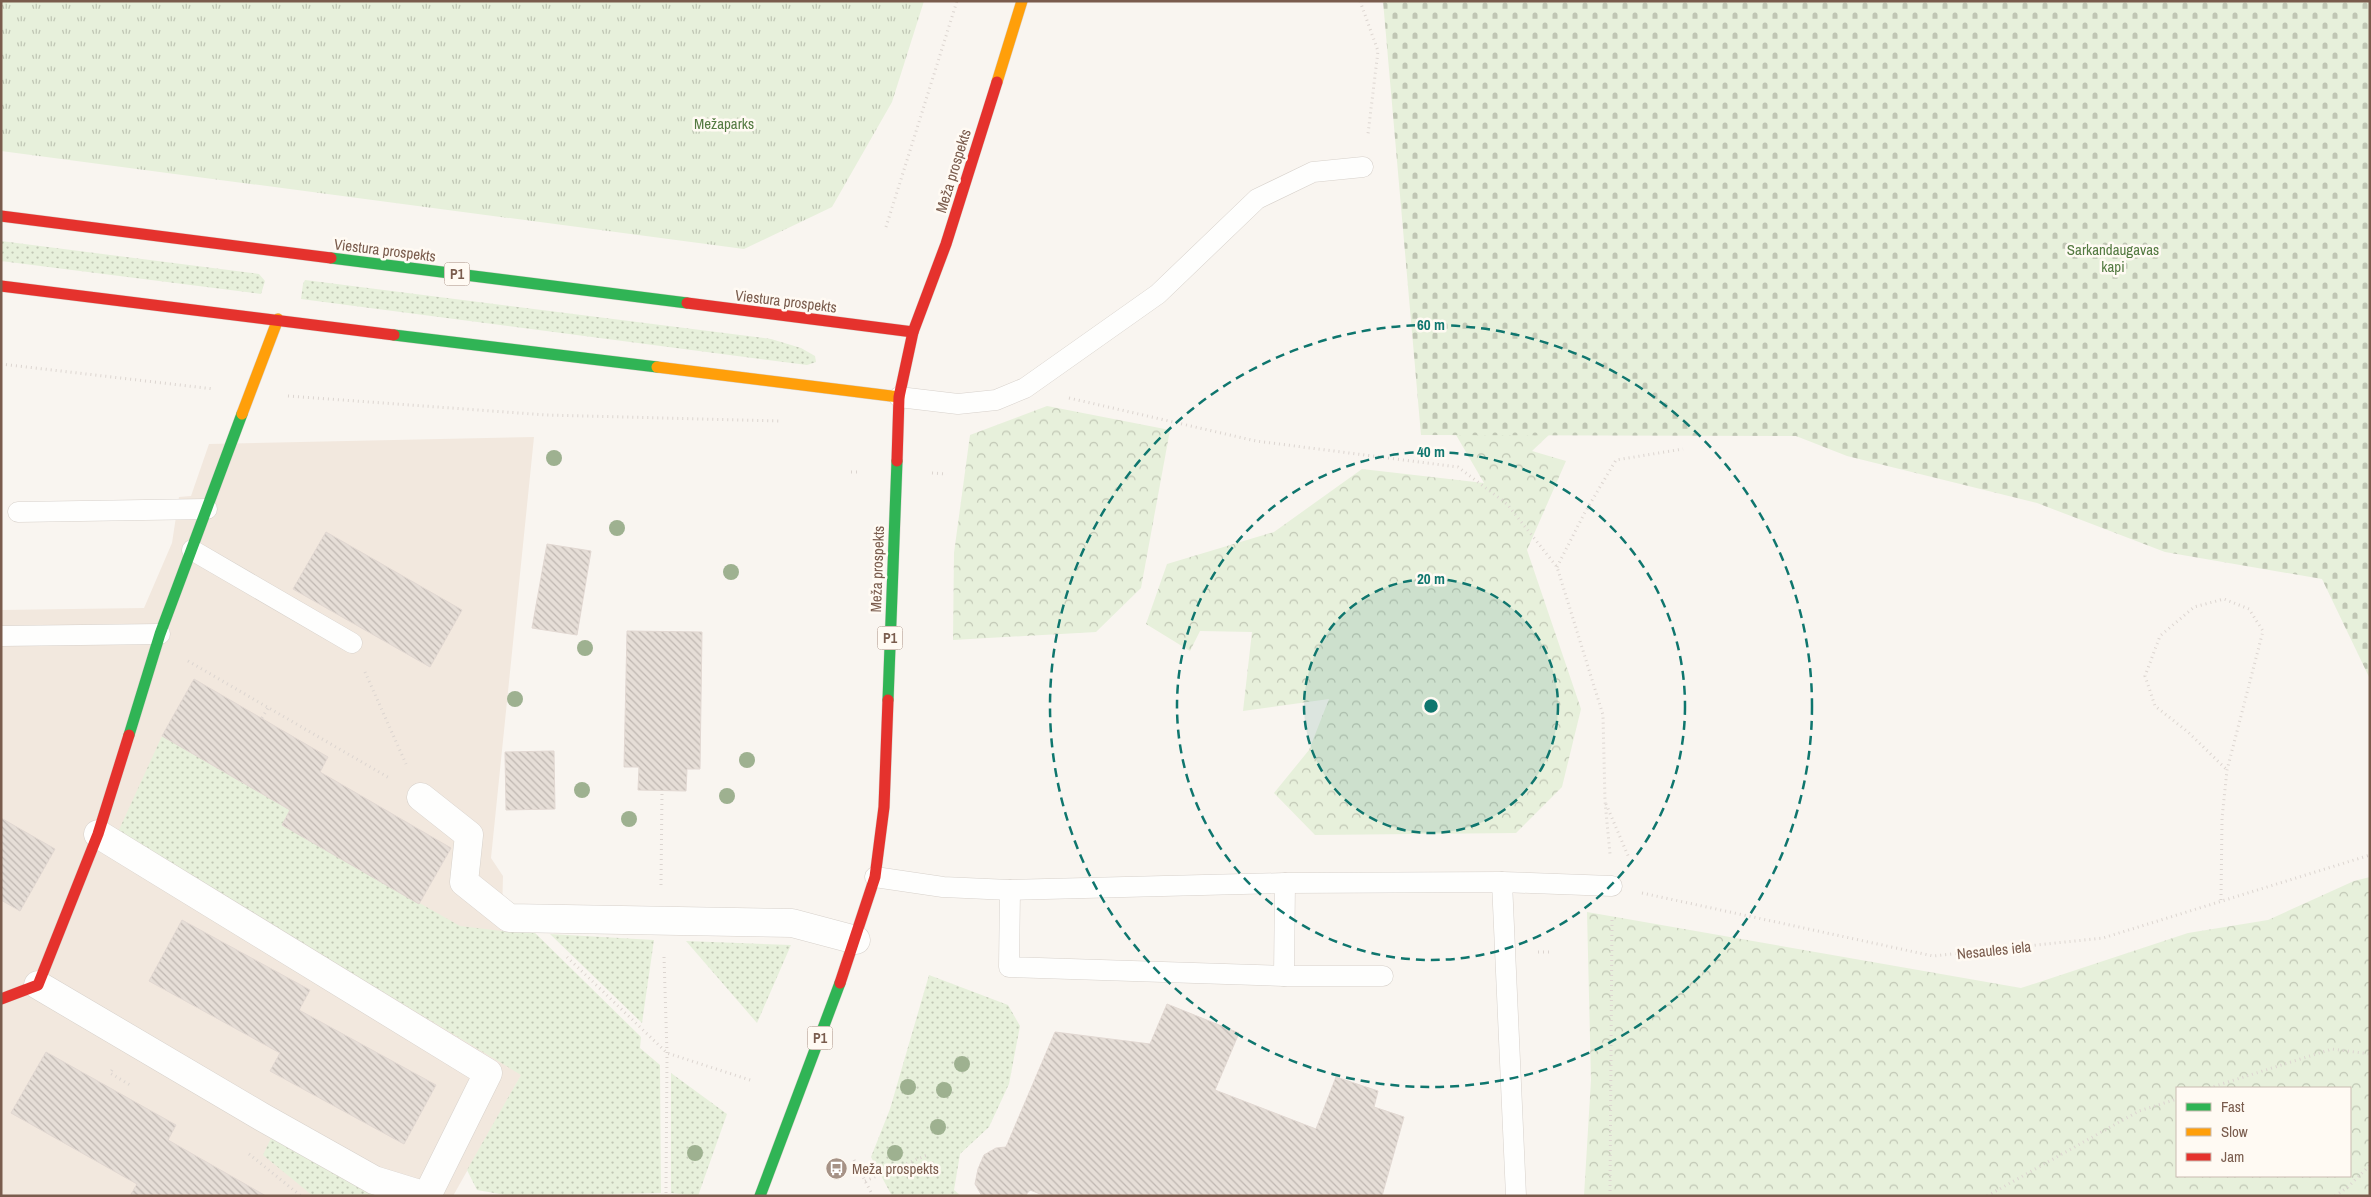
<svg xmlns="http://www.w3.org/2000/svg" width="2371" height="1197" font-family="'Archivo Narrow',sans-serif">
  <style>
    .residential { fill: #f2e8de }
    .grass { fill: url(#grass-dots) }
    .forest { fill: url(#forest-crowns); fill-rule: evenodd }
    .cemetery { fill: url(#cemetery-stones) }
    .park { fill: url(#park-tufts) }
    .building { fill: url(#building-back-hatch); stroke: #e2d8d2 }
    .lines { fill: none; stroke-linecap: round; stroke-linejoin: round }
    .lane-casing { stroke: #d7d1cb; stroke-width: 21 }
    .street-casing { stroke: #d7d1cb; stroke-width: 29 }
    .fast-casing { stroke: #d9d2cb; stroke-width: 12 }
    .slow-casing { stroke: #d9d2cb; stroke-width: 12 }
    .jam-casing { stroke: #d9d2cb; stroke-width: 12 }
    .path { stroke: #dcd5d0; stroke-width: 3; stroke-dasharray: 1 4; stroke-linecap: butt }
    .lane { stroke: #fefefd; stroke-width: 20 }
    .street { stroke: #fefefd; stroke-width: 28 }
    .fast { stroke: #30b455; stroke-width: 11 }
    .slow { stroke: #ff9f0a; stroke-width: 11 }
    .jam { stroke: #e5322d; stroke-width: 11 }
    .tree { fill: #9eb190 }
    .ring { fill: none; stroke: #0f766e; stroke-width: 2.5; stroke-dasharray: 9 6 }
    .labels { text-anchor: middle; dominant-baseline: central; stroke-width: 5; stroke-linejoin: round; paint-order: stroke }
    .shield { fill: #fffaf3; stroke: #a28b7f; stroke-width: 1 }
    .shield-label { font-size: 14px; font-weight: bold; fill: #7a5c4d }
    .park-label { font-size: 15px; fill: #537a41; stroke: #fffaf3 }
    .street-label { font-size: 15px; fill: #7a5c4d; stroke: #fffaf3 }
    .poi-label { font-size: 15px; fill: #7a5c4d; stroke: #fffaf3; text-anchor: start }
    .centre { fill: #0f766e; stroke: #fffaf3; stroke-width: 2.5 }
    .ring-label { font-size: 15px; text-anchor: middle; font-weight: bold; fill: #0f766e; stroke: #fffaf3; stroke-width: 5; stroke-linejoin: round; paint-order: stroke }
  </style>
  <defs>
    <pattern id="grass-dots" width="8" height="8" patternUnits="userSpaceOnUse" patternTransform="scale(1.25)"><rect width="8" height="8" fill="#e7f0db"/><path d="M2 2h.1M6 6h.1" fill="none" stroke="#c0c6b4" stroke-width="1.8" stroke-linecap="round"/></pattern>
    <pattern id="forest-crowns" width="20" height="18" patternUnits="userSpaceOnUse" patternTransform="scale(1.25)"><rect width="20" height="18" fill="#e7f0db"/><path d="M2 6a3 3 0 1 1 6 0M12 15a3 3 0 1 1 6 0" fill="none" stroke="#c0c6b4"/></pattern>
    <pattern id="cemetery-stones" width="16" height="16" patternUnits="userSpaceOnUse" patternTransform="scale(1.25)"><rect width="16" height="16" fill="#e7f0db"/><path d="M2 7V4a2 2 0 0 1 4 0v3zM10 15v-3a2 2 0 0 1 4 0v3z" fill="#c0c6b4"/></pattern>
    <pattern id="park-tufts" width="24" height="20" patternUnits="userSpaceOnUse" patternTransform="scale(1.25)"><rect width="24" height="20" fill="#e7f0db"/><path d="M3 7l-1-3M5 7V3M7 7l1-3M15 17l-1-3M17 17v-4M19 17l1-3" fill="none" stroke="#c0c6b4"/></pattern>
    <pattern id="building-back-hatch" width="6" height="6" patternUnits="userSpaceOnUse" patternTransform="scale(1.25)"><rect width="6" height="6" fill="#e6ded7"/><path d="M-1 5l2 2M0 0l6 6M5-1l2 2" fill="none" stroke="#bfb7b1"/></pattern>
  </defs>
  <rect width="100%" height="100%" fill="#f9f5f0"/>
  <polygon class="residential" points="534,437 491,858 503,876 501,952 528,1063 453,1196 1,1196 1,610 144,608 172,543 179,497 191,496 209,444"/>
  <g class="grass">
    <polygon points="1,241 259,274 265,281 261,294 1,261"/>
    <polygon points="305,280 771,339 801,348 815,356 816,362 807,365 301,299 303,284"/>
    <polygon points="162,736 290,810 282,825 460,926 502,931 530,928 641,1037 640,1048 660,1065 661,1193 511,1196 477,1190 467,1170 521,1075 118,832"/>
    <polygon points="550,934 654,940 642,1023"/>
    <polygon points="686,941 791,945 757,1023"/>
    <polygon points="929,975 1008,1005 1020,1026 1009,1084 989,1127 960,1154 954,1190 961,1196 892,1196 871,1157 890,1109"/>
    <polygon points="671,1073 727,1114 698,1196 671,1193"/>
    <polygon points="273,1134 382,1196 313,1196 263,1155"/>
  </g>
  <g class="forest">
    <polygon points="1047,406 1170,430 1141,588 1096,632 953,640 954,553 970,435"/>
    <polygon points="1452,428 1551,433 1532,451 1566,461 1527,550 1581,709 1562,787 1516,833 1315,835 1274,793 1309,750 1329,699 1243,711 1252,632 1200,631 1190,651 1146,624 1167,564 1274,532 1362,469 1484,483"/>
    <path d="M2370 877V1196H1584L1591 1080 1587 912 2021 988 2188 933 2268 920 2354 881ZM2177 1088H2350V1176H2177Z"/>
  </g>
  <polygon class="cemetery" points="1383,1 2370,1 2370,679 2322,579 2165,552 2037,503 1847,456 1796,436 1421,435"/>
  <polygon class="park" points="1,1 924,1 892,102 832,207 744,249 1,151"/>
  <g class="building">
    <polygon points="326,532 462,610 430,667 293,589"/>
    <polygon points="547,544 591,551 577,635 532,628"/>
    <polygon points="627,631 702,632 700,769 687,769 686,791 638,790 639,767 624,767"/>
    <polygon points="194,679 328,757 320,772 451,848 419,904 282,825 290,810 162,736"/>
    <polygon points="554,751 555,809 506,810 505,752"/>
    <polygon points="1,818 55,849 20,911 1,900"/>
    <polygon points="182,920 310,990 299,1010 436,1085 404,1144 270,1071 280,1053 149,981"/>
    <polygon points="1167,1004 1239,1033 1215,1090 1316,1129 1336,1077 1378,1091 1374,1107 1404,1117 1382,1196 1045,1196 1030,1190 1025,1196 982,1196 975,1184 978,1169 984,1155 996,1148 1006,1147 1055,1032 1150,1044"/>
    <polygon points="46,1052 176,1125 168,1140 266,1196 130,1196 137,1184 11,1113"/>
  </g>
  <g class="lines">
    <defs>
      <g id="lane">
        <polyline points="899,397 958,404 996,400 1025,388 1158,294 1257,199 1313,172 1363,167"/>
        <polyline points="18,512 207,509"/>
        <polyline points="192,550 352,643"/>
        <polyline points="1,636 160,634"/>
        <polyline points="875,877 943,887 1010,890 1285,883 1502,882 1612,886"/>
        <polyline points="1502,882 1516,1196"/>
        <polyline points="1010,890 1009,967 1284,976 1383,976"/>
        <polyline points="1284,976 1285,883"/>
      </g>
      <g id="street">
        <polyline points="421,797 469,835 464,882 509,918 792,923 856,940"/>
        <polyline points="98,834 488,1073 427,1196"/>
        <polyline points="38,985 262,1117 374,1180 426,1196"/>
      </g>
      <g id="fast">
        <polyline points="331,258 687,303"/>
        <polyline points="394,335 657,367"/>
        <polyline points="888,700 897,461"/>
        <polyline points="129,735 160,634 242,414"/>
        <polyline points="760,1196 840,983"/>
      </g>
      <g id="slow">
        <polyline points="997,82 1022,1"/>
        <polyline points="657,367 899,397"/>
        <polyline points="242,414 278,319"/>
      </g>
      <g id="jam">
        <polyline points="1,216 331,258"/>
        <polyline points="1,286 394,335"/>
        <polyline points="687,303 913,332 899,397 897,461"/>
        <polyline points="913,332 946,244 997,82"/>
        <polyline points="840,983 875,877 884,807 888,700"/>
        <polyline points="1,999 38,985 98,834 129,735"/>
      </g>
    </defs>
    <use href="#lane" class="lane-casing"/>
    <use href="#street" class="street-casing"/>
    <use href="#fast" class="fast-casing"/>
    <use href="#slow" class="slow-casing"/>
    <use href="#jam" class="jam-casing"/>
    <g class="path">
      <polyline points="1360,1 1378,51 1368,134"/>
      <polyline points="886,227 957,1"/>
      <polyline points="1,364 214,389"/>
      <polyline points="288,396 546,415 780,421"/>
      <polyline points="1069,398 1256,441 1458,467 1507,504 1557,567 1603,715 1605,801 1610,854"/>
      <polyline points="851,472 861,472"/>
      <polyline points="932,473 947,474"/>
      <polyline points="1557,567 1584,514 1616,460 1683,449"/>
      <polyline points="188,661 391,779"/>
      <polyline points="365,672 406,764"/>
      <polyline points="262,718 268,708"/>
      <polyline points="1606,804 1629,858"/>
      <polyline points="661,885 662,791"/>
      <polyline points="1642,893 1933,956 2103,938 2370,855"/>
      <polyline points="2221,900 2222,818 2227,770 2263,631 2249,609 2224,599 2194,607 2160,636 2145,676 2155,706 2188,732 2227,770"/>
      <polyline points="1538,952 1550,952"/>
      <polyline points="567,957 667,1053 753,1081"/>
      <polyline points="664,957 667,1053 666,1196"/>
      <polyline points="112,1070 110,1073 130,1085"/>
      <polyline points="2209,1088 2332,1049 2370,1054"/>
      <polyline points="249,1154 301,1196"/>
      <polyline points="854,1160 873,1196"/>
      <polyline points="865,1181 927,1155"/>
      <polyline points="1610,1196 1612,917"/>
      <polyline points="1987,1196 2139,1111 2177,1099"/>
      <polyline points="2335,1196 2348,1187 2370,1165"/>
    </g>
    <use href="#lane" class="lane"/>
    <use href="#street" class="street"/>
    <use href="#fast" class="fast"/>
    <use href="#slow" class="slow"/>
    <use href="#jam" class="jam"/>
  </g>
  <g class="tree">
    <circle cx="554" cy="458" r="8"/>
    <circle cx="617" cy="528" r="8"/>
    <circle cx="731" cy="572" r="8"/>
    <circle cx="585" cy="648" r="8"/>
    <circle cx="515" cy="699" r="8"/>
    <circle cx="747" cy="760" r="8"/>
    <circle cx="582" cy="790" r="8"/>
    <circle cx="727" cy="796" r="8"/>
    <circle cx="629" cy="819" r="8"/>
    <circle cx="962" cy="1064" r="8"/>
    <circle cx="908" cy="1087" r="8"/>
    <circle cx="944" cy="1090" r="8"/>
    <circle cx="938" cy="1127" r="8"/>
    <circle cx="695" cy="1153" r="8"/>
    <circle cx="895" cy="1153" r="8"/>
  </g>
  <circle cx="1431" cy="706" r="127" fill="#0f766e" fill-opacity=".12"/>
  <g class="ring">
    <circle cx="1431" cy="706" r="127"/>
    <circle cx="1431" cy="706" r="254"/>
    <circle cx="1431" cy="706" r="381"/>
  </g>
  <defs>
    <symbol id="bus-disc" viewBox="-11 -11 22 22"><circle r="9.5" fill="#a69286" stroke="#fffaf3"/><path d="M-5-6H5V4H4V6H2V4H-2V6H-4V4H-5ZM-3.5-4V0h7V-4ZM-3.5 1.2v1.5H-2V1.2ZM2 1.2v1.5H3.5V1.2Z" fill="#fff"/></symbol>
  </defs>
  <g fill-rule="evenodd">
    <use href="#bus-disc" x="824" y="1156" width="25" height="25"/>
  </g>
  <g class="labels">
    <g class="shield">
      <rect x="444.5" y="262.5" width="25" height="23" rx="4"/>
      <rect x="877.5" y="626.5" width="25" height="23" rx="4"/>
      <rect x="807.5" y="1026.5" width="25" height="23" rx="4"/>
    </g>
    <g class="shield-label">
      <text x="457" y="274">P1</text>
      <text x="890" y="638">P1</text>
      <text x="820" y="1038">P1</text>
    </g>
    <g class="park-label">
      <text x="724" y="123">Mežaparks</text>
      <text x="2113" y="249">Sarkandaugavas<tspan x="2113" dy="17">kapi</tspan></text>
    </g>
    <g class="street-label">
      <text transform="translate(953 171) rotate(-73)">Meža prospekts</text>
      <text transform="translate(385 250) rotate(7)">Viestura prospekts</text>
      <text transform="translate(786 301) rotate(7)">Viestura prospekts</text>
      <text transform="translate(877 569) rotate(-88)">Meža prospekts</text>
      <text transform="translate(1994 950) rotate(-6)">Nesaules iela</text>
    </g>
    <g class="poi-label">
      <text x="852" y="1168">Meža prospekts</text>
    </g>
  </g>
  <circle cx="1431" cy="706" r="8" class="centre"/>
  <g class="ring-label">
    <text x="1431" y="330">60 m</text>
    <text x="1431" y="457">40 m</text>
    <text x="1431" y="584">20 m</text>
  </g>
  <rect width="2371" height="1197" fill="none" stroke="#7a5c4d" stroke-width="5"/>
  <rect x="2176" y="1087" width="175" height="90" fill="#fffaf3" stroke="#cabbb1"/>
  <rect x="2186" y="1103" width="25" height="8" fill="#30b455" stroke="#cabbb1"/>
  <text x="2221" y="1112" font-size="15" fill="#7a5c4d">Fast</text>
  <rect x="2186" y="1128" width="25" height="8" fill="#ff9f0a" stroke="#cabbb1"/>
  <text x="2221" y="1137" font-size="15" fill="#7a5c4d">Slow</text>
  <rect x="2186" y="1153" width="25" height="8" fill="#e5322d" stroke="#cabbb1"/>
  <text x="2221" y="1162" font-size="15" fill="#7a5c4d">Jam</text>
</svg>
